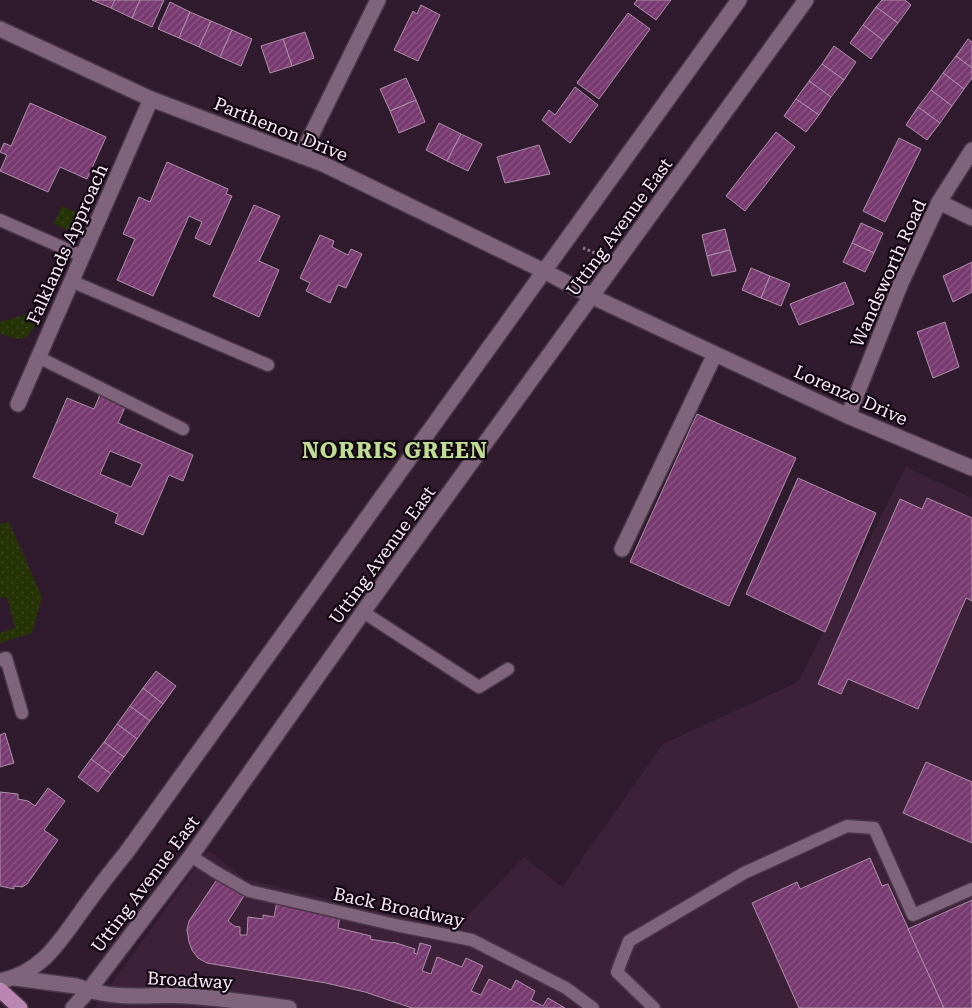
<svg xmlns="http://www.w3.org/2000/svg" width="972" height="1008" font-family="'Roboto Serif',serif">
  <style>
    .built { fill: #3c2139 }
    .grass { fill: url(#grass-dots) }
    .building { fill: url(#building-hatch); stroke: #ac90a8; fill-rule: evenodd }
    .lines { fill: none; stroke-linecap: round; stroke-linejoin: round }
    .lane-casing { stroke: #493747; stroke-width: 15 }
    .street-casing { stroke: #493747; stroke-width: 18 }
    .secondary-casing { stroke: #493747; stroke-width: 18 }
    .primary-casing { stroke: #493747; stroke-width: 18 }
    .path { stroke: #8b7888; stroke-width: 3; stroke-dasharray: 2.5 2.5; stroke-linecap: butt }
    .lane { stroke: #7f647b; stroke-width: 12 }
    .street { stroke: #7f647b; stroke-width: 15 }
    .secondary { stroke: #7f647b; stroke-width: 15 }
    .primary { stroke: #ba87b3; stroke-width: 15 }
    .labels { text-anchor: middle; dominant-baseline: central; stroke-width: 4.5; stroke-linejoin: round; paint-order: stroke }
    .street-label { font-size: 18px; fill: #fcecf9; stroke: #120811 }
    .district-label { font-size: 22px; font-weight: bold; letter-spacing: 1px; fill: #c0dc94; stroke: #120811 }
  </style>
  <defs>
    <pattern id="grass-dots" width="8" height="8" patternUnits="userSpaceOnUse" patternTransform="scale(1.25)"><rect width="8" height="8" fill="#253306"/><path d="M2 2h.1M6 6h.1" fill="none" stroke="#3b471f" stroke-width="1.8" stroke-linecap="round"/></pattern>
    <pattern id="building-hatch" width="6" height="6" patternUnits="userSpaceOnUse" patternTransform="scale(1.25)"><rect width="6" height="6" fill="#783a71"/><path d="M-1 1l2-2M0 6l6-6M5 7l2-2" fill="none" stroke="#8c5786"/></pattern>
  </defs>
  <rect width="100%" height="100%" fill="#301a2d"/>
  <polygon class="built" points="906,467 972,498 972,1008 94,1008 208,850 245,879 455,929 524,857 562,887 663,744 798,682"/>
  <g class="grass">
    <polygon points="62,206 83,216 75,233 54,224"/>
    <polygon points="61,252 66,254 41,311 35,309"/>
    <path d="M29 314V318L33 320 35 316 38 318C28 341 24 343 0 333V322Z"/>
    <polygon points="9,522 42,597 32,633 0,643 0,633 15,628 7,597 0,598 0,524"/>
  </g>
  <g class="building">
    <polygon points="92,0 115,0 111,8"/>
    <polygon points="115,0 140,0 132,18 111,8"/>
    <polygon points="140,0 164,0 152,27 132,18"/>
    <polygon points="637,0 671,0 656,20 634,4"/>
    <polygon points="882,0 905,0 911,5 898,23 876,7"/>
    <polygon points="170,2 190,12 179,38 158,29"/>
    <polygon points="421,5 440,15 418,61 394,50 413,11 417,14"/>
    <polygon points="876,7 898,23 884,41 863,25"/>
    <polygon points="190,12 211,21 199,47 179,38"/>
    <polygon points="628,13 650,29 599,99 577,83"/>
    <polygon points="211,21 232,30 220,57 199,47"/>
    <polygon points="863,25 884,41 871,59 850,43"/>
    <polygon points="232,30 252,39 241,66 220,57"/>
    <polygon points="305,32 314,58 292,66 283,39"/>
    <polygon points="283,39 292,66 270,73 261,46"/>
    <polygon points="968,39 972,42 972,68 956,56"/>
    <polygon points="834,46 856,62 844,80 822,64"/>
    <polygon points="956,56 972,68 972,78 964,89 943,73"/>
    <polygon points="822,64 844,80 831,97 809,81"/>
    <polygon points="943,73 964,89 952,106 931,90"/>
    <polygon points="406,78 416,100 390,111 380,89"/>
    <polygon points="809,81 831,97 819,115 796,99"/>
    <polygon points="575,87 598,105 570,143 542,120 549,110 555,115"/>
    <polygon points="931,90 952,106 940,123 918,107"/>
    <polygon points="796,99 819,115 806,132 784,116"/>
    <polygon points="416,100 425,122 399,133 390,111"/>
    <polygon points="30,103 106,137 87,179 60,167 48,192 0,171 7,155 0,152 4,143 11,146"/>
    <polygon points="918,107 940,123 927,140 906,125"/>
    <polygon points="439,123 461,134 447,161 426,150"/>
    <polygon points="776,132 795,147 745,211 726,196"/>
    <polygon points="461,134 482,144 468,171 447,161"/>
    <polygon points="899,138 921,149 885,222 863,211"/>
    <polygon points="539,145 550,174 505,183 497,157"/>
    <polygon points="167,162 228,189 226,194 232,196 210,245 195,238 202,222 189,216 153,296 117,280 135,239 123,234 139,197 150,202"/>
    <polygon points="254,205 280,216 259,261 279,270 259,317 213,296"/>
    <polygon points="861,223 883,233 874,253 852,243"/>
    <polygon points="725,229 730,250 707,256 702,235"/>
    <polygon points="320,235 334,241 332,247 348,255 351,249 362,254 346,288 338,285 330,303 306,291 310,283 300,278"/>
    <polygon points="852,243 874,253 865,272 843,262"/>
    <polygon points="730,250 736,271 712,276 707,256"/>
    <polygon points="972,262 972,292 953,302 943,276"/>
    <polygon points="751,268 770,276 761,298 742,290"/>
    <polygon points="770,276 790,284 781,306 761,298"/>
    <polygon points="845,282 854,304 799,325 790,304"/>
    <polygon points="945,322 959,367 933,378 917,332"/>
    <path d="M100 395 126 405 118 423 193 455 183 481 169 475 143 535 115 523 118 514 33 477 67 398 94 409ZM110 451 142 464 131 487 100 474Z"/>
    <polygon points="697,414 796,458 729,606 630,562"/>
    <polygon points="798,478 876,513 825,632 746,594"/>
    <polygon points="927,498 972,518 972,601 966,598 918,709 848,679 841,694 818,684 900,499 922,509"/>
    <polygon points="156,671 176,686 163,704 143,688"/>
    <polygon points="143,688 163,704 150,721 130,706"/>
    <polygon points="130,706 150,721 137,739 117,724"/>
    <polygon points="117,724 137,739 124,757 104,742"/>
    <polygon points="5,733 14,763 0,767 0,735"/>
    <polygon points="104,742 124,757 111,774 91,759"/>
    <polygon points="91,759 111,774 98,792 78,777"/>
    <polygon points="926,762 972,782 972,843 903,813"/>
    <polygon points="48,788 65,801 44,830 58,840 27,884 22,887 14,886 14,889 0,886 0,792 18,794 18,799 28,801 35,806"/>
    <polygon points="870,858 882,886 888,884 944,1008 799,1008 752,903 797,882 800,889"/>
    <polygon points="218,878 244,896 228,921 234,926 240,927 240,935 247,935 248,917 263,919 263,915 274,917 277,901 340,916 338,928 371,936 370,939 393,943 393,942 415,949 414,953 417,954 420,943 431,946 422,971 431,974 437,957 462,967 466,958 483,966 471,991 481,995 489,979 511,990 516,980 535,991 531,1000 543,1006 548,998 565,1008 412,1008 365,992 326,983 207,963 198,958 192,950 189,942 187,930 189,921"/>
    <polygon points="972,900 972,1008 944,1008 908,929"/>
  </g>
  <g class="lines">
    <defs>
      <g id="lane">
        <polyline points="0,220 82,256"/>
        <polyline points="71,281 268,365"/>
        <polyline points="38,357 183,429"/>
        <polyline points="363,612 479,687 508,669"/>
        <polyline points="0,660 6,658 22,713"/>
        <polyline points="191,856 214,871 249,891 400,926 472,940 566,988 593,1008"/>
        <polyline points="654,1008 617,972 629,941 744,873 847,826 874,828 913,915 972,889"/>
      </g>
      <g id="street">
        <polyline points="0,29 151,99 323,164 544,271 593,297 848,416 972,468"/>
        <polyline points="301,156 378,0"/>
        <polyline points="939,202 972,218"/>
        <polyline points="18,404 151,99"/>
        <polyline points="848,416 901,283 939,202 972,150"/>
        <polyline points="622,549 715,354"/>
        <path d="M89 990C119 1000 153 994 185 996 220 998 255 1003 289 1008"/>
      </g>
      <g id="secondary">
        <polyline points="15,978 76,986 89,990"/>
        <path d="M0 981C44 972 61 939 86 905 99 887 112 870 126 853L739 0"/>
        <polyline points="73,1008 89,990 191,856 363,612 806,0"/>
      </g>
      <polyline id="primary" points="0,990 20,1008"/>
    </defs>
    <use href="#lane" class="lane-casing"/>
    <use href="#street" class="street-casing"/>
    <use href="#secondary" class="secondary-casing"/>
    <use href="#primary" class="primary-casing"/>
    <polyline class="path" points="583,248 600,255"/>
    <use href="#lane" class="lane"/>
    <use href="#street" class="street"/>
    <use href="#secondary" class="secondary"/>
    <use href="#primary" class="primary"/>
  </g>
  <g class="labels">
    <g class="street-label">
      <text transform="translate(281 129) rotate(22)">Parthenon Drive</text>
      <text transform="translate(619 227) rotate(-54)">Utting Avenue East</text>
      <text transform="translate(67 244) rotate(-66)">Falklands Approach</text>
      <text transform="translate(888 273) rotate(-66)">Wandsworth Road</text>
      <text transform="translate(851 395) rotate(24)">Lorenzo Drive</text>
      <text transform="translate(382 555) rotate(-54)">Utting Avenue East</text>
      <text transform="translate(145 884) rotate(-53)">Utting Avenue East</text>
      <text transform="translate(399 907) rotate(12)">Back Broadway</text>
      <text transform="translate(190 980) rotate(3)">Broadway</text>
    </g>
    <g class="district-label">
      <text x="395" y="450">NORRIS GREEN</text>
    </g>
  </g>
</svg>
